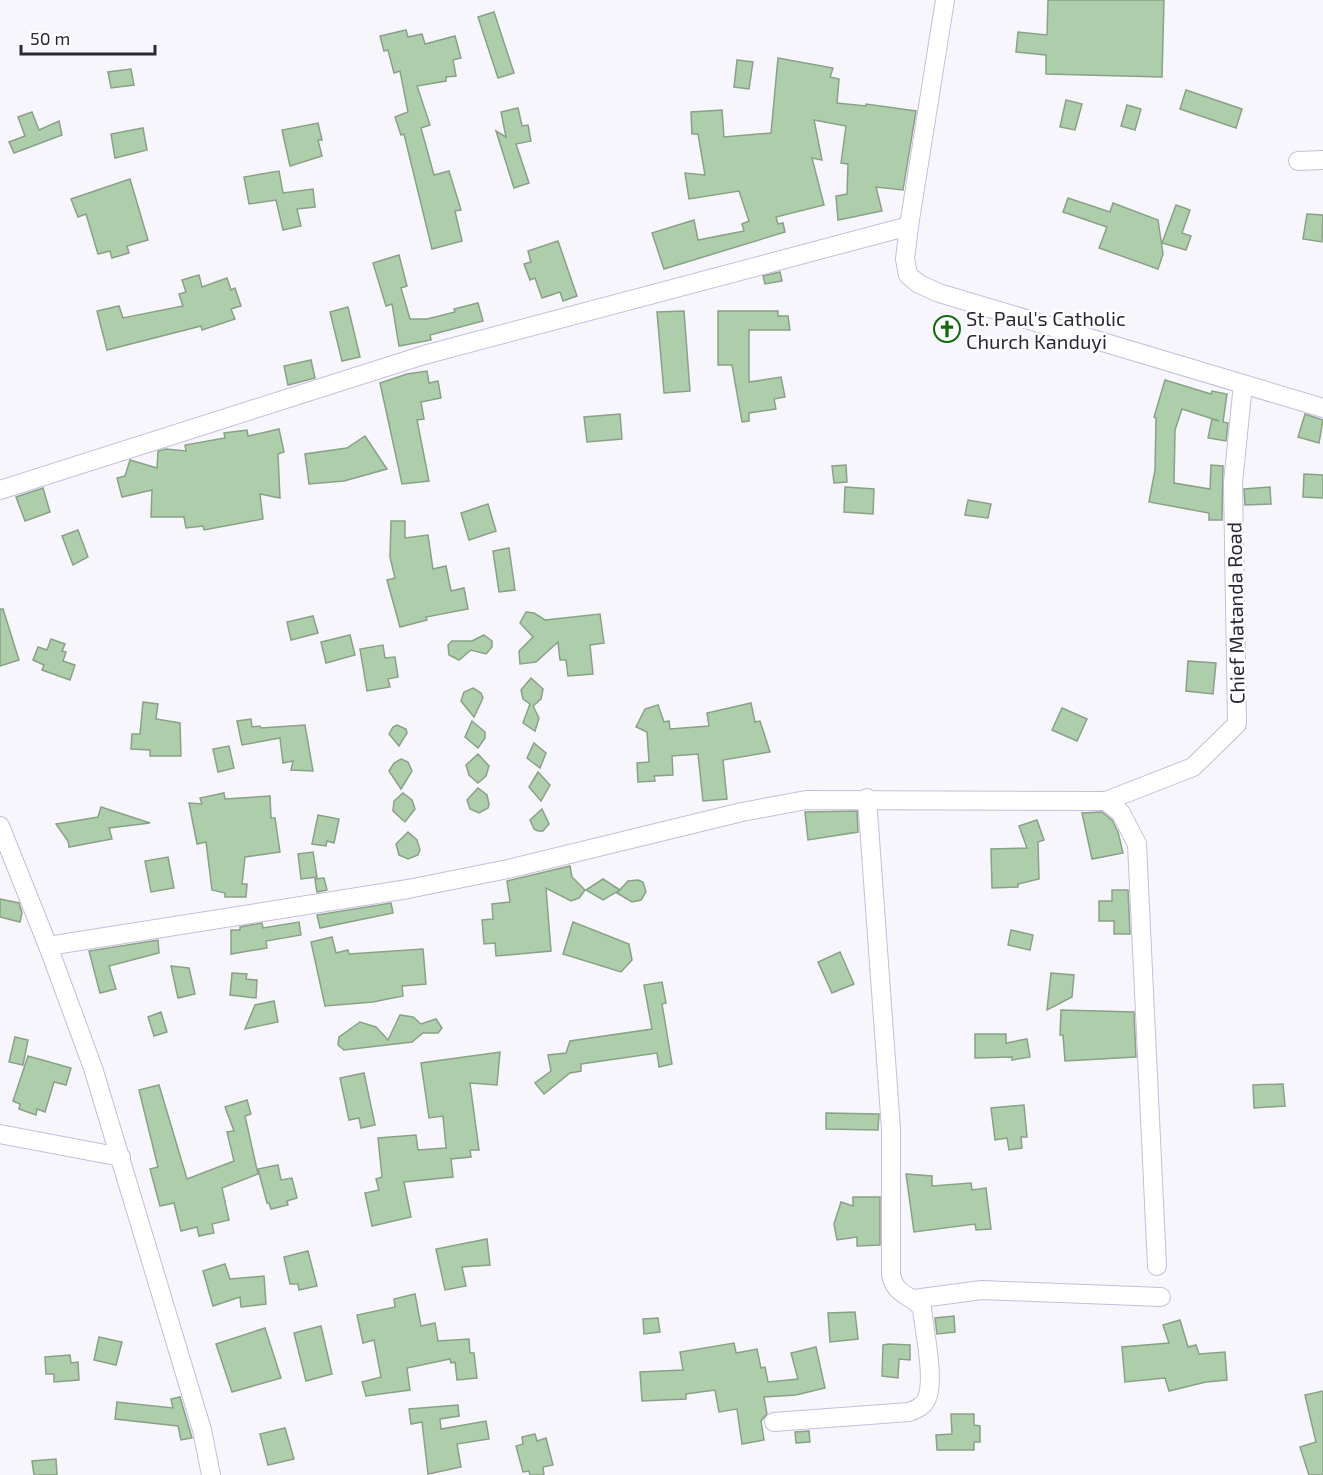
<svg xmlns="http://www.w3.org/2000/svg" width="1323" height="1475" font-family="'Exo 2',sans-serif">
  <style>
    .building { fill: #aeceab; stroke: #89a186; stroke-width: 1.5 }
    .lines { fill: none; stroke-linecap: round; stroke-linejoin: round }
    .street-casing { stroke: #c5bdde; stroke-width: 20 }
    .street { stroke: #fff; stroke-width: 18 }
    .labels { text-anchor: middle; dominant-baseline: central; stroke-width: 5; stroke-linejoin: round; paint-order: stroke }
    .poi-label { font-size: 20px; fill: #2b2835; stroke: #fff; text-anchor: start }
    .street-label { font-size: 20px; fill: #2b2835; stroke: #fff }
  </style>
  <rect width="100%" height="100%" fill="#f8f6fd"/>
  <g class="building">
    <polygon points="1048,0 1164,0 1162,77 1046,74 1046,55 1016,52 1018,32 1047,35"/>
    <polygon points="494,12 514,73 498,78 478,17"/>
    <polygon points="406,30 408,37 422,34 425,44 455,36 461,58 453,60 456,76 446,77 446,81 417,86 430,125 421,128 434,175 449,171 461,210 455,211 462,241 432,249 404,134 401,135 395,117 408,112 400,71 394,73 388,50 384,51 380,36"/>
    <polygon points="778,58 833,68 830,77 839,79 837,103 866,106 866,104 916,111 903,190 876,187 882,211 838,220 836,196 847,194 848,164 841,163 846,126 814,120 822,160 812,158 824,205 776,217 778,224 783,223 785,232 664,269 652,233 694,220 698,240 744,231 742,224 749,221 739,191 689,199 685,173 705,175 698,134 692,134 691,112 722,110 724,137 771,133"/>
    <polygon points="737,60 753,62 749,89 734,87"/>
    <polygon points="131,69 134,85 111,88 108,72"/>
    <polygon points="1186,90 1242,109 1236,128 1180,109"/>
    <polygon points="1066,100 1082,104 1075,130 1060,127"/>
    <polygon points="1127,105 1141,109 1135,130 1121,126"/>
    <polygon points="518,108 522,126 528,125 531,141 516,144 529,183 514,188 496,131 506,137 501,112"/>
    <polygon points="32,112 39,130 59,121 62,135 14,153 9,142 25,136 18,117"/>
    <polygon points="318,123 322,140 318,140 322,156 290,166 282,130"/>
    <polygon points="143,128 147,150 115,158 111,134"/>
    <polygon points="279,171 283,193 313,189 315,207 297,209 301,226 283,230 276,200 249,204 244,177"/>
    <polygon points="130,179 148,240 127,246 129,253 112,258 110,251 98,254 86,214 78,217 71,199"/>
    <polygon points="1068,198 1110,212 1113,203 1158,220 1163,254 1158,269 1099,248 1107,227 1063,212"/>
    <polygon points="1176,205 1190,210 1182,233 1191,236 1186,250 1162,243"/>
    <polygon points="1307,214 1323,215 1322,242 1303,239"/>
    <polygon points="558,241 577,296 563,301 560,292 542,298 535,278 530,280 524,264 531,262 528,251"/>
    <polygon points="399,255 407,286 401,288 410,319 427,319 455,312 454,309 478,303 483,321 430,335 431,340 399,346 392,304 386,306 373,263"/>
    <polygon points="780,272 782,281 765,284 763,276"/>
    <polygon points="199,275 202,287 227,278 231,290 235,288 241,306 231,309 235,319 202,330 201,326 107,350 97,311 119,306 123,318 183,306 179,294 186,292 182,280"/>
    <polygon points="348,307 360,357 342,361 330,312"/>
    <polygon points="684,311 690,391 664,393 657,312"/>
    <polygon points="718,311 778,311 778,316 788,316 790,330 749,330 749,382 781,377 785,397 774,399 776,409 749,413 749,421 742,422 732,365 718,365"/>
    <polygon points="311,360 315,378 288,385 284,366"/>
    <polygon points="427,371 429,383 438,381 441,398 421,402 424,419 417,420 429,481 402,484 380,383 407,374"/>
    <polygon points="1165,380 1211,394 1212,391 1227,394 1223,422 1228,423 1226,441 1208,438 1212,419 1219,421 1182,409 1175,430 1174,483 1210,489 1211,465 1223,466 1222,520 1209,520 1209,513 1149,502 1155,470 1156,418 1154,417"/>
    <polygon points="620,414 622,439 587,442 584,417"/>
    <polygon points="1305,414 1323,420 1319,443 1298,437"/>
    <polygon points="279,429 284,452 278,454 280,498 260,494 263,519 204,530 203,526 186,528 184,517 151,517 152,490 122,497 117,478 125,476 130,460 157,468 158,451 166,449 186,451 185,445 225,438 224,433 247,430 248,436"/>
    <polygon points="365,436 387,469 344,481 309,484 305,454 347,448"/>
    <polygon points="846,465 847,482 834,483 832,466"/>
    <polygon points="1304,474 1323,475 1323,498 1303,497"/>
    <polygon points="845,487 874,489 873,514 844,512"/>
    <polygon points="1270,487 1271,504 1245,505 1244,489"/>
    <polygon points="43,488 50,512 25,521 16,497"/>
    <polygon points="968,500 991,504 988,518 965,515"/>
    <polygon points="488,504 496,531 469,540 461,513"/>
    <polygon points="391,521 405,521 405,538 428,535 433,569 446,566 451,591 464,588 468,609 426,617 427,620 400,627 387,580 395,578 390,557"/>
    <polygon points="78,530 88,557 73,565 62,536"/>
    <polygon points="509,548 515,590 499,592 493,551"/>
    <polygon points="0,609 3,609 19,660 0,666"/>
    <polygon points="526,612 534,613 545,620 600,614 604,643 590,645 593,674 568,676 566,660 560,660 558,642 536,662 520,664 519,651 533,637 520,623"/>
    <polygon points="313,616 318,633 291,640 287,622"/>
    <polygon points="350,635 355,655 326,663 321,642"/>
    <polygon points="484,635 492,641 492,647 486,654 471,650 459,660 449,655 448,645 452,641 472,641"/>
    <polygon points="51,639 65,644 62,651 66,652 63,661 75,665 70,680 42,670 44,665 33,660 38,647 47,650"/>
    <polygon points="383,645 385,658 395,657 398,677 388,679 390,687 367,691 360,649"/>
    <polygon points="1188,661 1216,663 1213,694 1186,691"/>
    <polygon points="531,678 543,689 541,699 533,706 539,718 535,731 523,723 530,704 523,699 521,690"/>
    <polygon points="473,688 481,693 483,698 474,717 461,701 464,692"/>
    <polygon points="143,702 158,704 156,719 180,723 181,756 150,756 150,750 131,749 132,734 140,734"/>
    <polygon points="751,703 755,722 760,721 770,752 723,760 727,799 703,801 698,754 672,756 673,775 654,776 655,781 638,782 637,763 649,762 647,732 636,727 645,709 658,705 664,722 669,721 670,729 709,726 707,713"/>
    <polygon points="1062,708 1087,719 1077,741 1052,730"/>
    <polygon points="251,719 252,727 260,726 261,728 305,725 313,771 291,770 293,761 283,763 280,738 242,745 237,721"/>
    <polygon points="472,721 485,732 485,738 478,748 465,737"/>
    <polygon points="397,725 406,729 407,733 399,746 389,734 393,727"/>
    <polygon points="534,743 546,753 540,768 527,758"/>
    <polygon points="229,746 234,768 218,772 213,749"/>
    <polygon points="478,754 489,766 486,776 478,783 469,775 466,765"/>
    <polygon points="401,759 408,762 412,771 401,789 389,771 394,763"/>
    <polygon points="538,772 550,785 541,801 529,787"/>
    <polygon points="478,788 487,795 489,804 488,808 479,813 470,809 467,800"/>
    <polygon points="224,793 225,799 270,796 271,818 275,818 280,852 245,857 242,884 247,884 246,897 225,897 225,893 212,890 206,842 197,844 189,803 202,804 200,798"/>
    <polygon points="403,793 412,800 415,809 405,822 393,811 394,801"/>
    <polygon points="101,807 150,823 109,828 112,839 69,847 68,841 56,824 98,817"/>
    <polygon points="542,809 549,824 543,831 538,831 534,829 530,820"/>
    <polygon points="857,811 858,832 808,840 805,812"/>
    <polygon points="1102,812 1112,820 1118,832 1123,853 1092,859 1082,813"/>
    <polygon points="318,815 339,819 334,843 327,841 326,846 312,844"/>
    <polygon points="1037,820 1044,840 1038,842 1039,879 1018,884 1018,887 992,888 991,849 1027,848 1019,826"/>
    <polygon points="408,832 417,840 420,850 418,855 408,859 399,855 396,844"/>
    <polygon points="313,852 317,877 301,879 298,854"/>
    <polygon points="168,857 174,888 151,892 145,861"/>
    <polygon points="570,866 572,877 585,890 579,898 571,901 546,888 551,951 496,956 495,943 484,944 482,920 493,919 492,904 510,902 507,881"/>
    <polygon points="324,878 327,890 317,892 315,879"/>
    <polygon points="603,879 620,890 603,900 586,890"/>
    <polygon points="638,880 643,882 646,892 641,900 632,902 617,893 628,881"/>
    <polygon points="1112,890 1128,890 1130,934 1114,934 1114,921 1099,921 1099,901 1112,901"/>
    <polygon points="0,899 19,903 22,913 20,922 0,917"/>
    <polygon points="391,903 393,913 320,928 317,915"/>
    <polygon points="299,922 301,935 266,941 267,948 231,954 231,930 240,930 240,927 262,923 263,928"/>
    <polygon points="573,922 629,944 632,960 621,972 563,954"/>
    <polygon points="1011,930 1033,935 1030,950 1008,945"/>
    <polygon points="332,937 336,953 348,950 349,954 423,949 426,984 402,986 403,996 373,1002 325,1006 311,942"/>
    <polygon points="158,940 159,953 109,966 116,989 100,993 89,951"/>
    <polygon points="840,952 854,984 832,993 818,962"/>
    <polygon points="171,966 189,968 195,994 178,998"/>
    <polygon points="232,973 247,974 246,979 257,980 256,998 230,995"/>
    <polygon points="1051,973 1074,975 1072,997 1047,1010"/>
    <polygon points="662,982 666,1003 662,1004 672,1064 659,1067 657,1053 581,1064 581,1071 570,1073 544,1094 535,1083 551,1071 548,1055 566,1053 570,1041 652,1029 644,985"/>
    <polygon points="274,1001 278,1022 245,1029 255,1005"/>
    <polygon points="1061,1010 1134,1012 1136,1057 1065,1061 1063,1035 1060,1035"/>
    <polygon points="161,1012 167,1032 154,1036 148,1017"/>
    <polygon points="400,1015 413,1017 421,1024 436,1019 442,1028 438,1033 423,1033 412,1042 344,1050 338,1045 339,1037 360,1022 376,1027 388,1040"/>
    <polygon points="975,1034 1006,1034 1006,1043 1027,1039 1030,1057 1012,1060 1012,1057 975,1058"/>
    <polygon points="15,1037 28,1040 23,1065 9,1062"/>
    <polygon points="500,1052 497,1085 470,1083 479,1150 470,1150 471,1157 451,1159 453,1177 404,1182 411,1217 372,1226 365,1193 379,1190 376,1179 382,1177 378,1138 416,1135 418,1150 446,1148 443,1116 429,1118 421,1063"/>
    <polygon points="28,1056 71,1068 66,1085 54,1082 45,1112 37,1109 36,1115 19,1109 20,1104 13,1101"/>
    <polygon points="364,1073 375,1125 361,1128 359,1118 349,1120 340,1078"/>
    <polygon points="1283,1084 1285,1106 1254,1108 1253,1085"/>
    <polygon points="159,1085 187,1179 234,1161 227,1132 234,1131 225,1107 247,1100 251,1114 245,1116 258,1174 222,1188 229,1220 212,1224 214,1233 199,1236 197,1227 181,1231 174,1203 160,1206 150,1169 158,1167 139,1090"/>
    <polygon points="1024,1105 1027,1137 1021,1137 1022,1148 1009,1150 1007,1138 995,1140 991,1108"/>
    <polygon points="826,1113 879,1114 878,1130 826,1129"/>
    <polygon points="278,1165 281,1180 292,1178 297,1198 287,1201 288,1205 271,1209 269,1203 267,1203 258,1169"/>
    <polygon points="906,1174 932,1176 932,1186 971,1183 972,1190 986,1188 991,1229 976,1230 975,1224 914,1232"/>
    <polygon points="853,1197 880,1197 880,1245 857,1246 857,1237 837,1240 834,1224 841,1202 853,1206"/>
    <polygon points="487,1239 490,1265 462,1267 466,1286 445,1290 436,1249"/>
    <polygon points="308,1251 317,1286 299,1290 298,1284 290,1284 284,1257"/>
    <polygon points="225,1264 230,1279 264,1276 266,1304 241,1307 240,1297 213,1306 203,1271"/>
    <polygon points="415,1294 421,1326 435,1323 438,1341 469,1339 470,1353 474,1353 477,1378 457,1380 455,1362 451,1363 450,1359 407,1368 410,1390 366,1396 362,1382 381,1377 374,1340 363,1343 357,1315 395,1307 394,1299"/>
    <polygon points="855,1312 858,1339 830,1342 828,1313"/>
    <polygon points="954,1316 955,1332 937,1334 935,1318"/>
    <polygon points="658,1318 660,1332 644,1334 643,1319"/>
    <polygon points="1180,1320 1188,1347 1196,1345 1199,1354 1225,1352 1227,1380 1206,1382 1169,1391 1165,1378 1125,1382 1122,1347 1169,1343 1163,1325"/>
    <polygon points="321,1326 332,1374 306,1381 294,1333"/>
    <polygon points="265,1328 281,1378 232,1392 216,1344"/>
    <polygon points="99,1337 122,1342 116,1365 94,1360"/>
    <polygon points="734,1343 736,1353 757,1349 761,1368 765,1367 768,1382 798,1379 791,1353 816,1347 825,1388 796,1395 764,1397 767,1414 761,1421 764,1440 742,1444 737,1409 719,1412 715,1390 686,1394 686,1399 642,1401 640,1372 683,1370 680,1352"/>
    <polygon points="889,1344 910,1345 910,1360 899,1359 898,1378 882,1376 883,1345"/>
    <polygon points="70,1355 71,1363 78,1362 79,1380 54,1382 54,1374 46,1374 45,1357"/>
    <polygon points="1323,1391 1323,1475 1309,1475 1300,1447 1316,1442 1305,1395"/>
    <polygon points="180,1397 192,1438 181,1440 178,1426 115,1419 117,1402 173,1408 171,1399"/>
    <polygon points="458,1405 459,1416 440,1419 441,1429 486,1421 489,1439 457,1444 461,1467 428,1474 422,1422 411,1424 409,1409"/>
    <polygon points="951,1414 974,1414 974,1425 980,1426 980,1442 974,1442 974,1450 937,1450 936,1435 952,1434"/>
    <polygon points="285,1428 294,1459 268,1465 260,1434"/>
    <polygon points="809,1431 810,1442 796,1443 795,1432"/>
    <polygon points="535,1434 537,1441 546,1438 553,1465 543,1467 544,1475 530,1475 529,1471 523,1472 516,1446 523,1444 522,1437"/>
    <polygon points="56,1459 57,1475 34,1475 32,1461"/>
  </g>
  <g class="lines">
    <defs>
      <g id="street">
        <polyline points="945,0 909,226 905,259 908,275 919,284 939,293 1323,408"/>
        <polyline points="1298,161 1323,160"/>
        <polyline points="0,490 424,355 909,226"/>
        <polyline points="1106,801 1193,767 1237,724 1233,483 1243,384"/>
        <polyline points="0,826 48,946 93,1068 202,1430 211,1475"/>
        <polyline points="48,946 408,889 508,869 742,812 806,800 1106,801 1121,813 1137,844 1157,1266"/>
        <polyline points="0,1134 121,1157"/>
        <polyline points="914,1299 982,1290 1161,1297"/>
        <path d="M774 1422 909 1412C917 1409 924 1406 927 1398 935 1378 924 1330 922 1308 910 1294 895 1295 891 1275V1129L867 798"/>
      </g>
    </defs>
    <use href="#street" class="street-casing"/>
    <use href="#street" class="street"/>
  </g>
  <defs>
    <symbol id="church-ring" viewBox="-11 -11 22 22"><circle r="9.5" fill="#fff" stroke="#12680e" stroke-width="1.5"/><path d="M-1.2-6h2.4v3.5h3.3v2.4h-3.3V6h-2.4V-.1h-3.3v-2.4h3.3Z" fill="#12680e"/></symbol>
  </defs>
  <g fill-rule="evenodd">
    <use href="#church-ring" x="932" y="314" width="30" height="30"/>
  </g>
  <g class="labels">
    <g class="poi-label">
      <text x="966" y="318">St. Paul's Catholic<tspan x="966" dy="23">Church Kanduyi</tspan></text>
    </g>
    <g class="street-label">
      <text transform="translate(1235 613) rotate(-91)">Chief Matanda Road</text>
    </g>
  </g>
  <path d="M21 45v9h134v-9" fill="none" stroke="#2b2835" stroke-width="3"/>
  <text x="30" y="45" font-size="18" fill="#2b2835" stroke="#ffffff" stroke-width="4.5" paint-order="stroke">50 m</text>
</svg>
